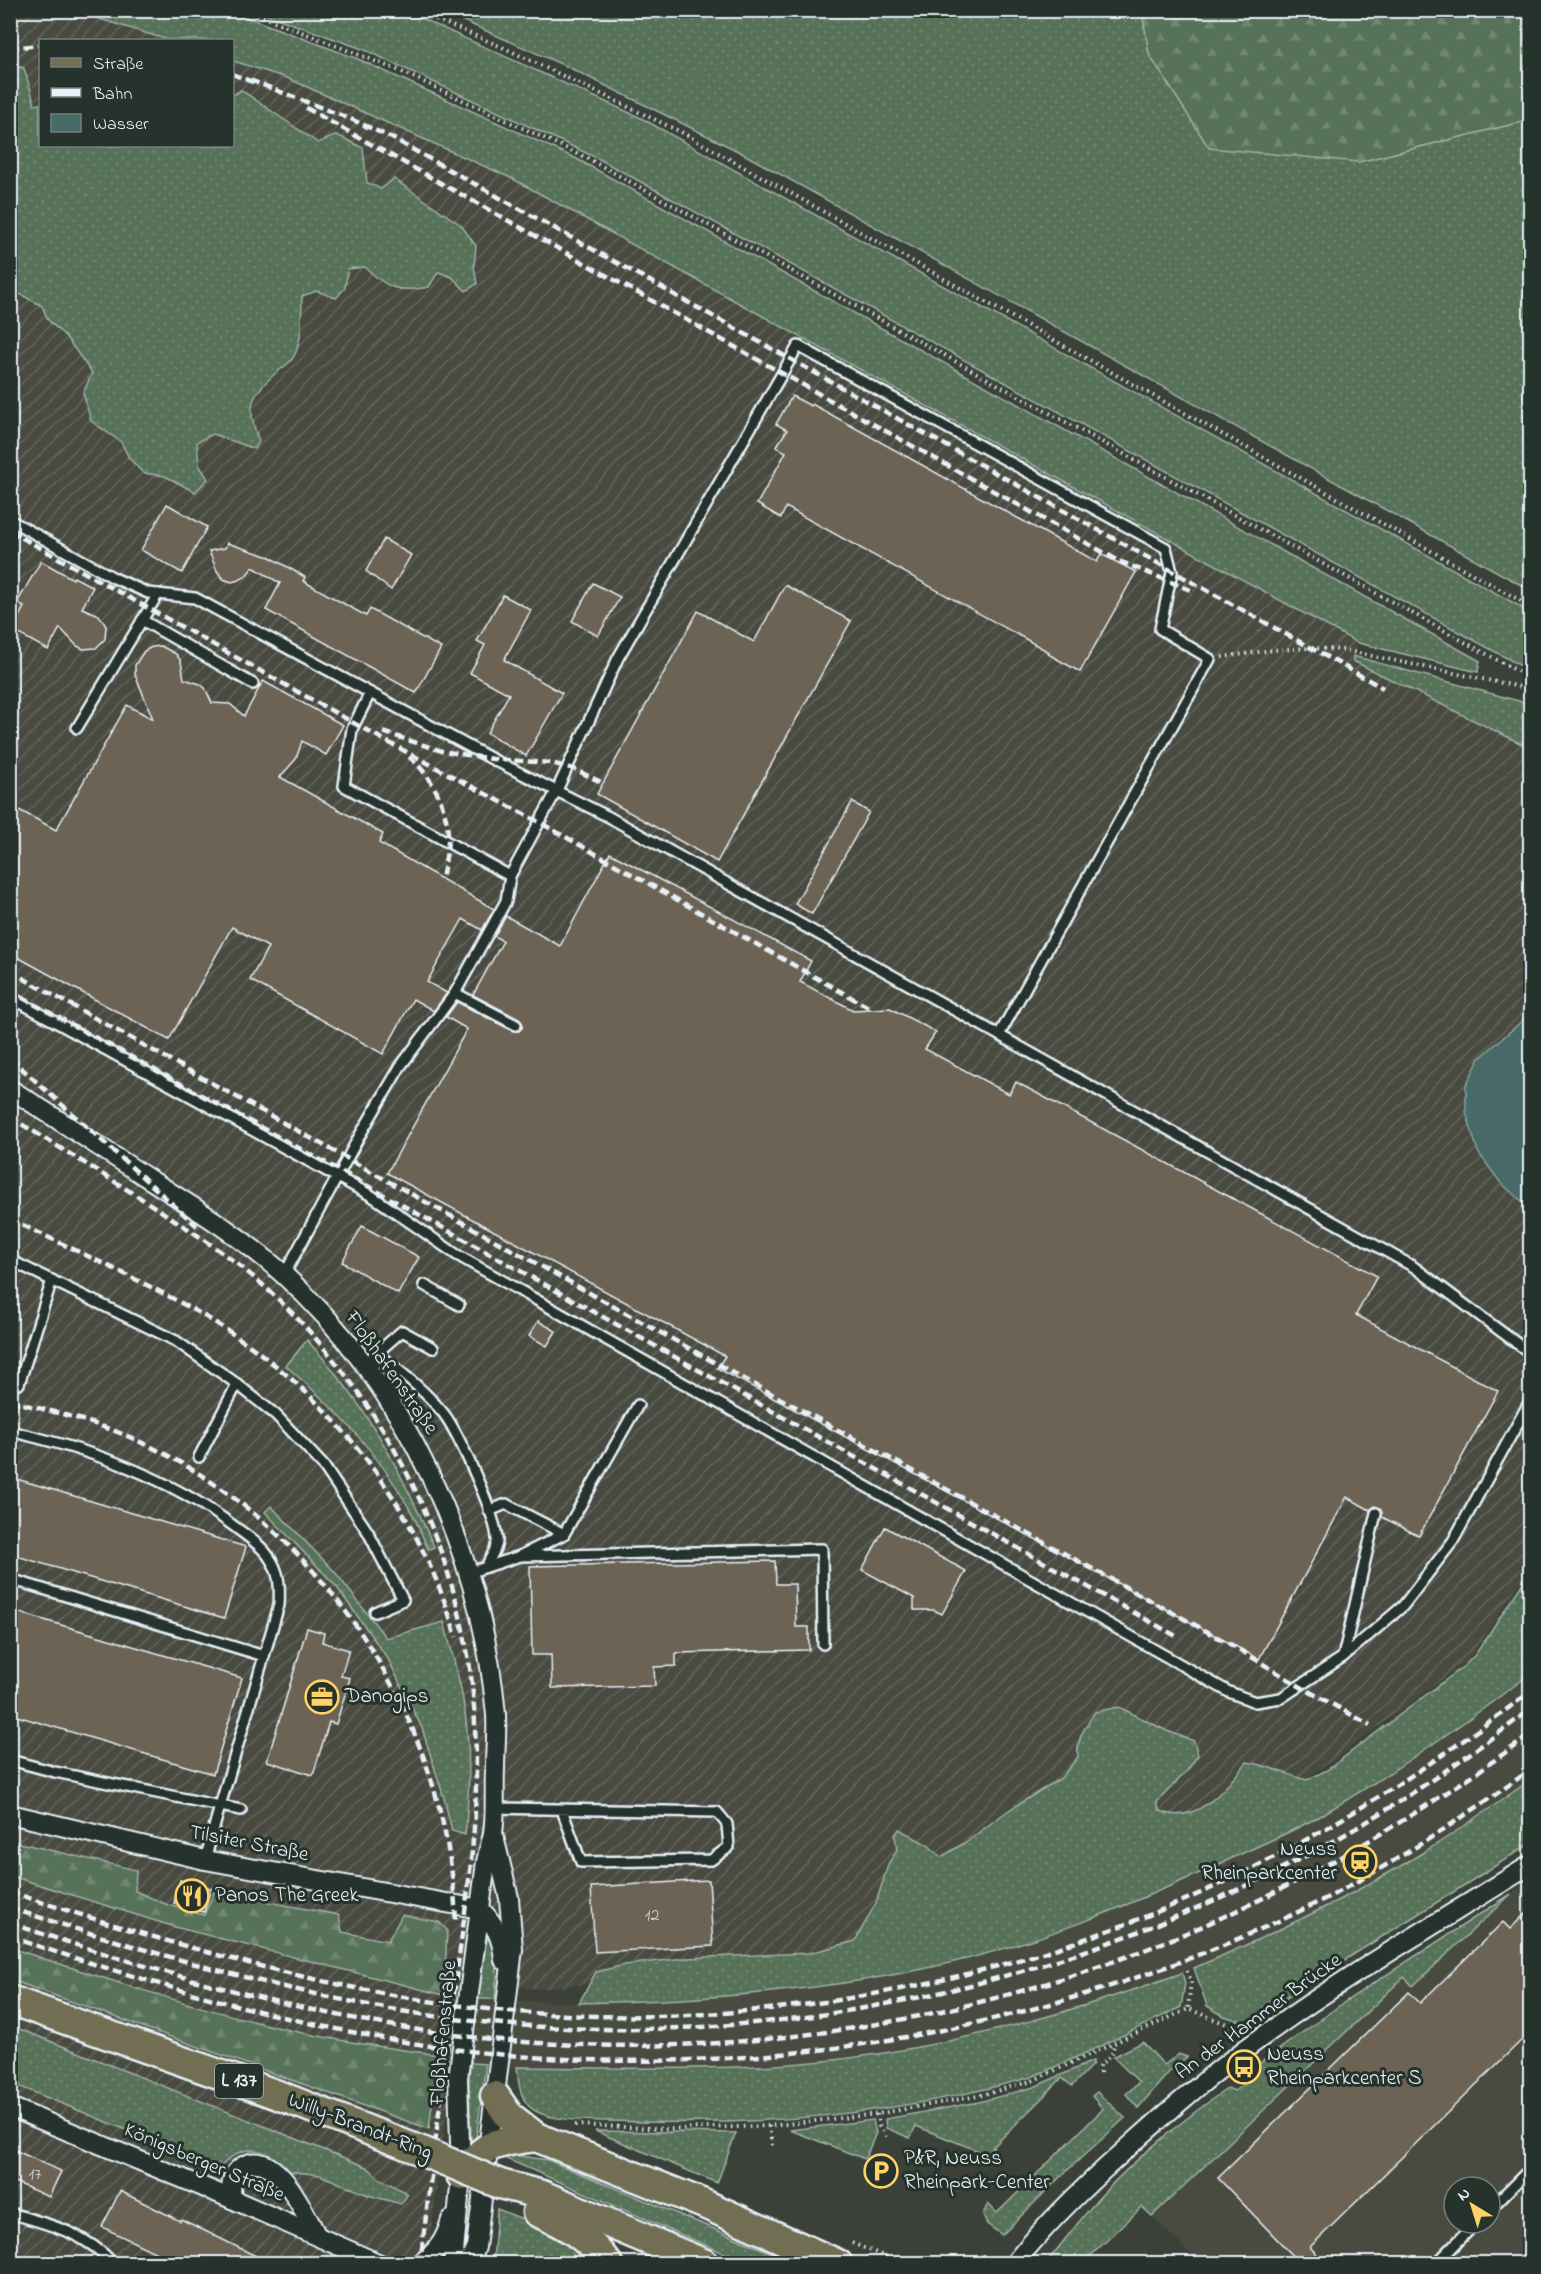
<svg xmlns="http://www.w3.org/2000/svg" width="1541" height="2274" font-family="'Indie Flower',sans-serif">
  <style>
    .built { fill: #4a4b41; fill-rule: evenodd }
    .industrial { fill: url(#industrial-furrows) }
    .grass { fill: url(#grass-dots); stroke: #a0b2a8; stroke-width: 1.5 }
    .forest { fill: url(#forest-firs); stroke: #a0b2a8; stroke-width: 1.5 }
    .water { fill: #466b69; stroke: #87a1a2; stroke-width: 1.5 }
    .building { fill: #6c6355; stroke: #e8f1f8; stroke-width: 1.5 }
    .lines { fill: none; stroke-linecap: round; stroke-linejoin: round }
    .service-casing { stroke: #e8f1f8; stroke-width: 14 }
    .minor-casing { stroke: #e8f1f8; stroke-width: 22 }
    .primary-casing { stroke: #e8f1f8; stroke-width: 33 }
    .path { stroke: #e8f1f8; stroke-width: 4; stroke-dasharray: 1.5 4.5; stroke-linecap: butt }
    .service { stroke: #26332d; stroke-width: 9 }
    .minor { stroke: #26332d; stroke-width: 18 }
    .primary { stroke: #726e52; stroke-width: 28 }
    .rail { stroke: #e8f1f8; stroke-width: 4.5; stroke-dasharray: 9 4.5; stroke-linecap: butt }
    .primary-bridge-casing { stroke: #e8f1f8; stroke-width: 33; stroke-linecap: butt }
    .primary-bridge { stroke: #726e52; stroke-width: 28 }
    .labels { text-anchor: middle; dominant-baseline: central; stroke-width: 6; stroke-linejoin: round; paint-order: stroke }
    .number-label { font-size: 18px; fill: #c9cecf }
    .shield { fill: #26332d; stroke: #aeb8bb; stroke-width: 1.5 }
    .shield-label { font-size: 20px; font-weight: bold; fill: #e8f1f8 }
    .street-label { font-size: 21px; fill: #e8f1f8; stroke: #26332d }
    .poi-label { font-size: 21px; fill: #e8f1f8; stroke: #26332d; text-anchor: start }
  </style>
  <defs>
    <pattern id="industrial-furrows" width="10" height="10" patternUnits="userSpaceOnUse" patternTransform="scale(1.5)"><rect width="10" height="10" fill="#4a4b41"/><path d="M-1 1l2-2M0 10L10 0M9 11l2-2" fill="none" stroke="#64655d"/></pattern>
    <pattern id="grass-dots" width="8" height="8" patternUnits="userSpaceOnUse" patternTransform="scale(1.5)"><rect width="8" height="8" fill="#577258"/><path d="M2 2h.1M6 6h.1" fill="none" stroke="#6f8771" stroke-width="1.8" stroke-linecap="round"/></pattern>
    <pattern id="forest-firs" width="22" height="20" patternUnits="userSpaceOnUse" patternTransform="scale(1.5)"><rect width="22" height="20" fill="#577258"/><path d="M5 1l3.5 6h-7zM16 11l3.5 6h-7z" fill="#6f8771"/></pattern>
  </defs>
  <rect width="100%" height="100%" fill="#3b4139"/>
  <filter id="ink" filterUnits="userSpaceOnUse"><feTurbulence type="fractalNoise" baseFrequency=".0167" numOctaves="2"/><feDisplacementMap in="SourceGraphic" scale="12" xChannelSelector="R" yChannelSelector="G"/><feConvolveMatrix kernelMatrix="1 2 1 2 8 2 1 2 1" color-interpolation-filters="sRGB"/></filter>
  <g filter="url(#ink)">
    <g class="built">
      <polygon points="1530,1674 1530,1780 1423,1853 1357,1891 1258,1941 1182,1973 1103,2002 1006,2028 917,2047 804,2063 672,2069 517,2067 471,2063 471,2060 349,2042 444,1995 478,1999 579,2003 669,2001 823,1987 920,1970 1072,1927 1159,1893 1314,1819 1386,1776 1447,1736"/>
      <path d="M1530 1881V2263H1199L1152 2216 1404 1977 1414 1985 1511 1894ZM1454 2187H1490V2223H1454Z"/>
    </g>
    <polygon class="industrial" points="73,10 168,40 40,40 40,146 232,146 233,62 285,78 507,177 783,323 1356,643 1353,661 1530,748 1530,1567 1469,1659 1331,1762 1203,1843 1050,1909 754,1968 537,1989 464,1979 427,2263 11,2264 10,11"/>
    <g class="grass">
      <polygon points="74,11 230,11 358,59 577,159 1480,661 1478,672 1358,643 513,179 287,78 233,61 232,40 168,40"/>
      <polygon points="257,11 405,11 641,118 1530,612 1530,671 599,159 365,50"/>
      <polygon points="441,11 1142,11 1149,54 1358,162 1530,120 1530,590 740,152 570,68"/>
      <path d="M11 64 24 68 35 105 40 104V146H232L233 95 241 90 318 143 337 135 363 148 367 183 381 189 394 179 461 225 476 246 474 266 477 284 466 291 452 277 438 272 429 287C398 293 388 289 365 267L348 269 345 288 336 298 317 291 302 296C301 315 303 339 294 356 291 363 282 368 277 372 249 396 246 407 259 441L255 449 213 434 197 442 199 465 208 479 195 492 165 476 143 473 129 458 121 442 91 421 83 393 92 373 66 337 48 320 42 306 22 295 11 292Z"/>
      <polygon points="1353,656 1530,704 1530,748 1353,661"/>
      <path d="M307 1340C367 1405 399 1467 434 1547L428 1549C422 1536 417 1521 409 1508 378 1452 334 1407 286 1366Z"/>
      <path d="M271 1506 335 1572 386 1638 444 1622C450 1646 457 1670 462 1694 471 1740 470 1789 465 1835L452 1831 444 1798 422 1728 388 1659 336 1586 265 1512Z"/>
      <path d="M1530 1572V1674C1461 1726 1391 1775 1316 1818 1288 1834 1257 1846 1228 1860 1129 1906 1025 1949 918 1970 806 1993 693 2001 579 2003L596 1972 625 1965 685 1958 810 1953 855 1941 876 1903 889 1862 897 1851 895 1835 899 1829 928 1845 941 1857 963 1844 1009 1810 1061 1778 1078 1757C1076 1739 1085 1727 1095 1712L1119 1707 1167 1731 1194 1741 1198 1755 1187 1771 1157 1802 1159 1810C1195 1829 1227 1787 1247 1762 1269 1765 1286 1775 1307 1780L1327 1770 1464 1666 1475 1655Z"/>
      <path d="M1530 1780V1844L1308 1983 1249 2024 1224 2016 1207 2006 1194 1968C1273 1934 1351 1897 1424 1852 1460 1830 1495 1805 1530 1780Z"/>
      <path d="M1511 1894 1413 1986 1404 1977 1152 2216 1142 2207 1083 2263H1046C1063 2242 1080 2220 1098 2199 1133 2160 1185 2118 1228 2088L1234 2091 1250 2080 1249 2071 1346 2001Z"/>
      <path d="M489 1936C500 1956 497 1977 495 1999H478L484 1947Z"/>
      <path d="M1182 1973 1185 1983 1181 2007C1144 2025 1108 2043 1070 2060 1057 2066 1043 2073 1028 2078 894 2116 751 2127 611 2121 589 2120 544 2123 528 2105 519 2095 518 2079 517 2067 613 2068 708 2071 803 2063 933 2052 1060 2017 1182 1973Z"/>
      <path d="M12 2026 367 2167 379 2178 408 2194 401 2204 368 2195 320 2175 288 2171C266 2146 242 2141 220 2168L11 2083Z"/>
      <polygon points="1143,2042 1164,2065 1179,2054 1187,2057 1170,2071 1138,2108 1126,2094 1139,2082 1113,2057"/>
      <polygon points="468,2059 471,2060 472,2063 486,2064 476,2139 471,2141"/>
      <polygon points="1093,2061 1093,2064 1072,2086 1062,2078 986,2154 916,2126 910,2138 886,2128 885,2119 979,2102 1034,2087"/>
      <polygon points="1097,2092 1125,2118 1059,2178 1002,2235 987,2224 983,2214 988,2204 997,2213 1103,2109 1092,2096"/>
      <polygon points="873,2120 876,2133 865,2159 790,2130"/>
      <polygon points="595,2131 736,2133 717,2183"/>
      <polygon points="514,2155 548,2160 779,2256 783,2250 811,2263 747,2263 504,2158"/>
      <polygon points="497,2209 538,2225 566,2239 590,2264 493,2264"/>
    </g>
    <g class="forest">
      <polygon points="1142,11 1530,11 1530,120 1358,162 1209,148 1149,54"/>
      <polygon points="11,1841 136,1870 135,1891 168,1905 204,1915 214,1892 339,1915 342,1932 388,1941 402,1915 439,1922 447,1930 444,1995 175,1927 11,1876"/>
      <path d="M11 1948C99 1977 186 2005 276 2027 330 2040 384 2047 438 2055L429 2129 11 1980Z"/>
    </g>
    <polygon class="water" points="1530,1014 1530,1208 1500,1182 1478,1152 1466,1112 1466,1085 1480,1058"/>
    <g class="building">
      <polygon points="792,396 811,406 812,404 1097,562 1101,554 1136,572 1080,672 1048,654 1049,652 786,507 781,518 757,504 786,452 776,447 787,430 776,424"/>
      <polygon points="167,504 207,527 182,573 141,550"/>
      <polygon points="384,539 411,555 391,590 366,571"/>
      <polygon points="227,543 270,557 305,577 303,581 366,616 370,609 441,648 416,693 266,610 280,583 253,567 245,577 239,580 232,582 223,579 217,571 209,551 225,548"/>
      <polygon points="41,561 73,579 74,577 93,587 82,608 99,615 106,626 105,639 96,648 83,649 77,646 60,628 48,650 12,630 24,607 17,603"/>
      <polygon points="593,583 620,597 598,636 572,621"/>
      <polygon points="785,585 851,621 717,862 597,794 698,611 754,642"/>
      <polygon points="503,595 531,610 504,660 562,693 526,756 487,733 509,694 470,673 485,645 477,641"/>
      <polygon points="161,646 176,654 181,661 184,679 200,684 205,688 212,703 230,704 244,716 263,681 343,725 326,755 302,741 296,759 280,777 383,834 379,843 494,909 482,930 463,919 427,982 447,993 434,1011 413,999 383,1054 250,980 268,947 232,927 169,1040 10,953 10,805 56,830 127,705 153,719 135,674 135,665 144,651 152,647"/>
      <polygon points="852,802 869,812 812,914 795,904"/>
      <polygon points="610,853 811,961 800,982 853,1010 890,1008 936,1032 925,1049 1009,1094 1016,1082 1377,1276 1356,1315 1498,1391 1419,1536 1382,1517 1380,1508 1375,1506 1370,1510 1347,1497 1259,1659 717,1368 725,1356 387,1173 467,1029 446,1017 457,1002 513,1031 519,1031 522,1028 522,1022 519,1019 473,995 503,941 494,936 506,916 560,946"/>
      <polygon points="362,1226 419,1257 398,1294 342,1262"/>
      <polygon points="538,1321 556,1331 547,1346 529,1336"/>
      <polygon points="10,1477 246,1547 224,1618 10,1554"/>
      <polygon points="885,1527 966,1571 942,1614 934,1610 914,1610 914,1598 862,1570"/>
      <polygon points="775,1561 776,1584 795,1584 796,1627 809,1627 809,1650 676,1653 676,1666 654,1667 655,1686 552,1688 551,1655 532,1655 530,1566"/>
      <polygon points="10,1610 242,1678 213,1774 10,1714"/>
      <polygon points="307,1628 324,1633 322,1642 349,1650 341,1676 350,1678 336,1724 329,1722 313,1775 267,1761"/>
      <polygon points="180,1880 211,1888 204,1912 174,1903"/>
      <polygon points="709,1880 713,1946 595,1952 591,1887"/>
      <polygon points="1530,1909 1530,2032 1310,2247 1326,2264 1301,2264 1218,2178 1409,1992 1420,2003 1503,1922 1510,1929"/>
      <polygon points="10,2148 61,2171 49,2197 10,2180"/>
      <polygon points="120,2191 180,2221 181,2219 272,2264 159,2264 163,2256 102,2227"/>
    </g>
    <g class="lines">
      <defs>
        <g id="service">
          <polyline points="10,520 114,578 148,593 195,598 492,759 607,816 1414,1267 1530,1353"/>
          <polyline points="142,620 253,684"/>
          <polyline points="370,693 352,729 344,786 510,876"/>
          <polyline points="77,728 158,594"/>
          <polyline points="455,993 516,1025"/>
          <polyline points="10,997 372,1196 457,1255 1229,1692 1255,1702 1281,1698 1343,1657 1403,1606 1453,1541 1530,1401"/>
          <polyline points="10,1260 176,1341 237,1384 276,1415 323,1465 368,1532 403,1600 375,1612"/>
          <polyline points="284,1275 360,1135 400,1067 455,993 506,901 510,876 557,790 618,658 798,346 1166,548 1172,572 1160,629 1210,659 999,1035"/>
          <polyline points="424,1285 459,1305"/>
          <polyline points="363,1365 402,1331 433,1348"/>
          <path d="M366 1370 380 1360H386C406 1376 427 1393 444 1414 457 1431 499 1521 497 1542 496 1550 489 1560 486 1567"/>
          <polyline points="19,1384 52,1280"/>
          <path d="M10 1431C91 1450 169 1477 235 1527 247 1536 261 1545 269 1557 280 1572 280 1588 279 1605L220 1806 241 1810"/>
          <polyline points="199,1457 237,1384"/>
          <polyline points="489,1511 506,1504 564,1534"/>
          <polyline points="520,1556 822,1549 823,1644"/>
          <polyline points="468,1573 520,1556 564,1534 638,1405"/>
          <polyline points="10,1579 264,1656"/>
          <polyline points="1343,1657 1376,1513"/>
          <polyline points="10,1760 55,1772 220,1806 205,1860"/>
          <polyline points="494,1808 717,1812 727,1824 729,1847 711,1860 581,1862 562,1810"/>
          <polyline points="1490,2209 1530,2169"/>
          <path d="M10 2213C51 2225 84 2232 114 2264"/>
          <polyline points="1436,2264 1476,2223"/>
        </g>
        <g id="minor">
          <path d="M10 1089C56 1118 101 1148 146 1177 193 1207 241 1236 283 1274 405 1384 482 1553 496 1715 497 1733 495 1751 495 1769 494 1790 496 1813 493 1833 491 1843 488 1852 486 1862L458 2078 461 2175 453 2264"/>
          <polyline points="10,1814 205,1860 480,1909"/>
          <path d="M480 1909C496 1926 502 1937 504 1960"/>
          <polyline points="10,2107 232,2199 380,2264"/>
          <path d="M232 2199C230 2186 231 2173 243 2166 277 2147 305 2214 317 2236"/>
          <path d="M420 2264C438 2251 445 2240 451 2220"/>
          <polyline points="469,2264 476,2247 513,1949 509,1898 494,1837"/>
          <path d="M1014 2264C1046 2223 1084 2187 1122 2153 1167 2112 1213 2072 1262 2037 1347 1975 1441 1921 1530 1865"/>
        </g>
        <g id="primary">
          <polyline points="10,2000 278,2095 424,2152"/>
          <polyline points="495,2096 509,2116 536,2137 704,2204 838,2264"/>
          <path d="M461 2175C487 2141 495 2143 536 2137"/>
          <polyline points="500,2184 542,2195 705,2264"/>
          <path d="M537 2212C567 2225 588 2237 608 2264"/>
        </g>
      </defs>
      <use href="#service" class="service-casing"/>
      <use href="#minor" class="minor-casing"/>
      <use href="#primary" class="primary-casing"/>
      <g class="path">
        <polyline points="246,10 400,71 585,157 1530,678"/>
        <polyline points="414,10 502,47 681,132 1530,606"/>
        <polyline points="1222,657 1273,650 1310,648 1344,650 1530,689"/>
        <polyline points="1187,1971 1191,1981 1188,2009"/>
        <polyline points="1100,2073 1100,2065 1112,2053 1114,2045"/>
        <polyline points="877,2114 879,2126 886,2137"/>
        <polyline points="575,2125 671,2129 769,2126 877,2114 978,2096 1032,2081 1188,2009 1240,2029"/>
        <polyline points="769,2126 772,2146"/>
        <polyline points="852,2243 904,2264"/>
      </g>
      <use href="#service" class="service"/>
      <use href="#minor" class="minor"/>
      <use href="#primary" class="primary"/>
      <g class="rail">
        <polyline points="10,48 40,45"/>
        <polyline points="232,74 258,84"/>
        <polyline points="250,80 353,120 392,138 1383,688"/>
        <polyline points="306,108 1119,561 1193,591"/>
        <polyline points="10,531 384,740 539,822 870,1008"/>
        <polyline points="383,732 442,751 492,759 551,763 574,769 603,783"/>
        <path d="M409 757C433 776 449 810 448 841 447 854 444 867 442 879"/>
        <polyline points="10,971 719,1365 1230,1644 1301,1687 1370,1725"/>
        <polyline points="10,991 341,1171 1176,1636"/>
        <polyline points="10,1058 197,1226"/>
        <path d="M10 1117C51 1142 91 1167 131 1192 175 1220 218 1247 257 1280 364 1373 440 1506 466 1645 475 1689 476 1736 476 1782 475 1858 461 1935 452 2010"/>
        <path d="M10 1219C76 1251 144 1281 206 1317 326 1388 418 1503 456 1637"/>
        <path d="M10 1401C48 1410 84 1419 120 1433 316 1513 449 1715 456 1924"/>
        <path d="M10 1892C152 1938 293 1981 441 2003 711 2043 1007 1992 1251 1869 1350 1819 1442 1758 1530 1692"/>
        <path d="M10 1908C151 1953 294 1996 440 2017 739 2057 1033 1997 1300 1859 1382 1817 1457 1764 1530 1710"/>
        <path d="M10 1923C150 1970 293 2012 439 2033 724 2072 1021 2021 1277 1891 1366 1846 1450 1793 1530 1735"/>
        <path d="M10 1937C150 1983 292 2026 438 2047 723 2087 1022 2039 1283 1919 1371 1879 1452 1826 1530 1770"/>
        <polyline points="420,2264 448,2040"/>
      </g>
      <defs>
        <polyline id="primary-bridge" points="424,2152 500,2184"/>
      </defs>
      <use href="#primary-bridge" class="primary-bridge-casing"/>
      <use href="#primary-bridge" class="primary-bridge"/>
    </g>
  </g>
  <defs>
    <symbol id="office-ring" viewBox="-11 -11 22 22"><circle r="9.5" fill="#26332d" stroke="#ffd166" stroke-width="1.5"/><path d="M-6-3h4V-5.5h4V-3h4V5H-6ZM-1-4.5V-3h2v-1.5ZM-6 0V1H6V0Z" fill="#ffd166"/></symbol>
    <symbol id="station-ring" viewBox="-11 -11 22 22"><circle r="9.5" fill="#26332d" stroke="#ffd166" stroke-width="1.5"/><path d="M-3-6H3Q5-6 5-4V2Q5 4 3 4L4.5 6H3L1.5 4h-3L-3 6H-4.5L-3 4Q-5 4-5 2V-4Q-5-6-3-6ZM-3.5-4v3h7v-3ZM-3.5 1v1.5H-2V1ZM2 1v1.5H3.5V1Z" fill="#ffd166"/></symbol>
    <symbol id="restaurant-ring" viewBox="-11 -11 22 22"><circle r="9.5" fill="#26332d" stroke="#ffd166" stroke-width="1.5"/><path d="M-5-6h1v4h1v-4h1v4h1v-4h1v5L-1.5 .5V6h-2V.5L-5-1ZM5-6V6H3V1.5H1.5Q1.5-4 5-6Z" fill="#ffd166"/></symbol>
    <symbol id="bus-ring" viewBox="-11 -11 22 22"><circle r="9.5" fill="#26332d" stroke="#ffd166" stroke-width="1.5"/><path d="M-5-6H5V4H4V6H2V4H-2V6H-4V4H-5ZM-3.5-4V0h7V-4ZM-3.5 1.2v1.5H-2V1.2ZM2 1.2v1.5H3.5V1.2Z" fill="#ffd166"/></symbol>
    <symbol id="parking-ring" viewBox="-11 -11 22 22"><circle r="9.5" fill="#26332d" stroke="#ffd166" stroke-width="1.5"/><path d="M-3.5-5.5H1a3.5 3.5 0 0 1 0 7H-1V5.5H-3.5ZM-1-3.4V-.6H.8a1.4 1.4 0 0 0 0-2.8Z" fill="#ffd166"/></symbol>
  </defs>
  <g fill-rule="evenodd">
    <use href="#office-ring" x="303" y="1678" width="38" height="38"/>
    <use href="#station-ring" x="1341" y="1843" width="38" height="38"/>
    <use href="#restaurant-ring" x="173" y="1877" width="38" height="38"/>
    <use href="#bus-ring" x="1225" y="2048" width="38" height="38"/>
    <use href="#parking-ring" x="862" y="2152" width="38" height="38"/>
  </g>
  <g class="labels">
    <g class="number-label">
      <text x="652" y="1916">12</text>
      <text x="35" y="2175">17</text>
    </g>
    <rect class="shield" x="215" y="2064" width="48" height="34" rx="4.5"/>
    <g class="shield-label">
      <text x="239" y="2081">L 137</text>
    </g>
    <g class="street-label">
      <text transform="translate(391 1373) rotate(55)">Floßhafenstraße</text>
      <text transform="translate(249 1844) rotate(11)">Tilsiter Straße</text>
      <text transform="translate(1259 2017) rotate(-36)">An der Hammer Brücke</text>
      <text transform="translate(444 2033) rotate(-85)">Floßhafenstraße</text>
      <text transform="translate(360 2127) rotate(21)">Willy-Brandt-Ring</text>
      <text transform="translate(204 2163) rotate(23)">Königsberger Straße</text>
    </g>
    <g class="poi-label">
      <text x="345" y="1697">Danogips</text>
      <text x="1337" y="1850" text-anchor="end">Neuss<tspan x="1337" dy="24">Rheinparkcenter</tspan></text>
      <text x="215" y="1896">Panos The Greek</text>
      <text x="1267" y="2055">Neuss<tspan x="1267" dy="24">Rheinparkcenter S</tspan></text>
      <text x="904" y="2159">P&amp;R, Neuss<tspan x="904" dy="24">Rheinpark-Center</tspan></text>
    </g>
  </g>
  <rect width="1541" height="2274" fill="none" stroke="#26332d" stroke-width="36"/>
  <rect x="18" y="18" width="1505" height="2238" fill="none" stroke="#e8f1f8" stroke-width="2" filter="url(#ink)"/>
  <rect x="39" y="39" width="195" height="108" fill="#26332d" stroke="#747f7e" stroke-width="1.5"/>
  <rect x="51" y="58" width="30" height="9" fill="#726e52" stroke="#747f7e" stroke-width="1.5"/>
  <text x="93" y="69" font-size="18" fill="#e8f1f8">Straße</text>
  <rect x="51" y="88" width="30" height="9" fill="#e8f1f8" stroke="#747f7e" stroke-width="1.5"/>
  <text x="93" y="99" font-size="18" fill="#e8f1f8">Bahn</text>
  <rect x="51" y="114" width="30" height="18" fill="#466b69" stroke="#747f7e" stroke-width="1.5"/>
  <text x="93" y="129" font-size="18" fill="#e8f1f8">Wasser</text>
  <g transform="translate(1472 2205) rotate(322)"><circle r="28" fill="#26332d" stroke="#747f7e" stroke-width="1.5"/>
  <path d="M0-4.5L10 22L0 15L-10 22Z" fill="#ffd166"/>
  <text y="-9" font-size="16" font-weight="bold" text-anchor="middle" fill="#e8f1f8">N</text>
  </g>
</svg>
